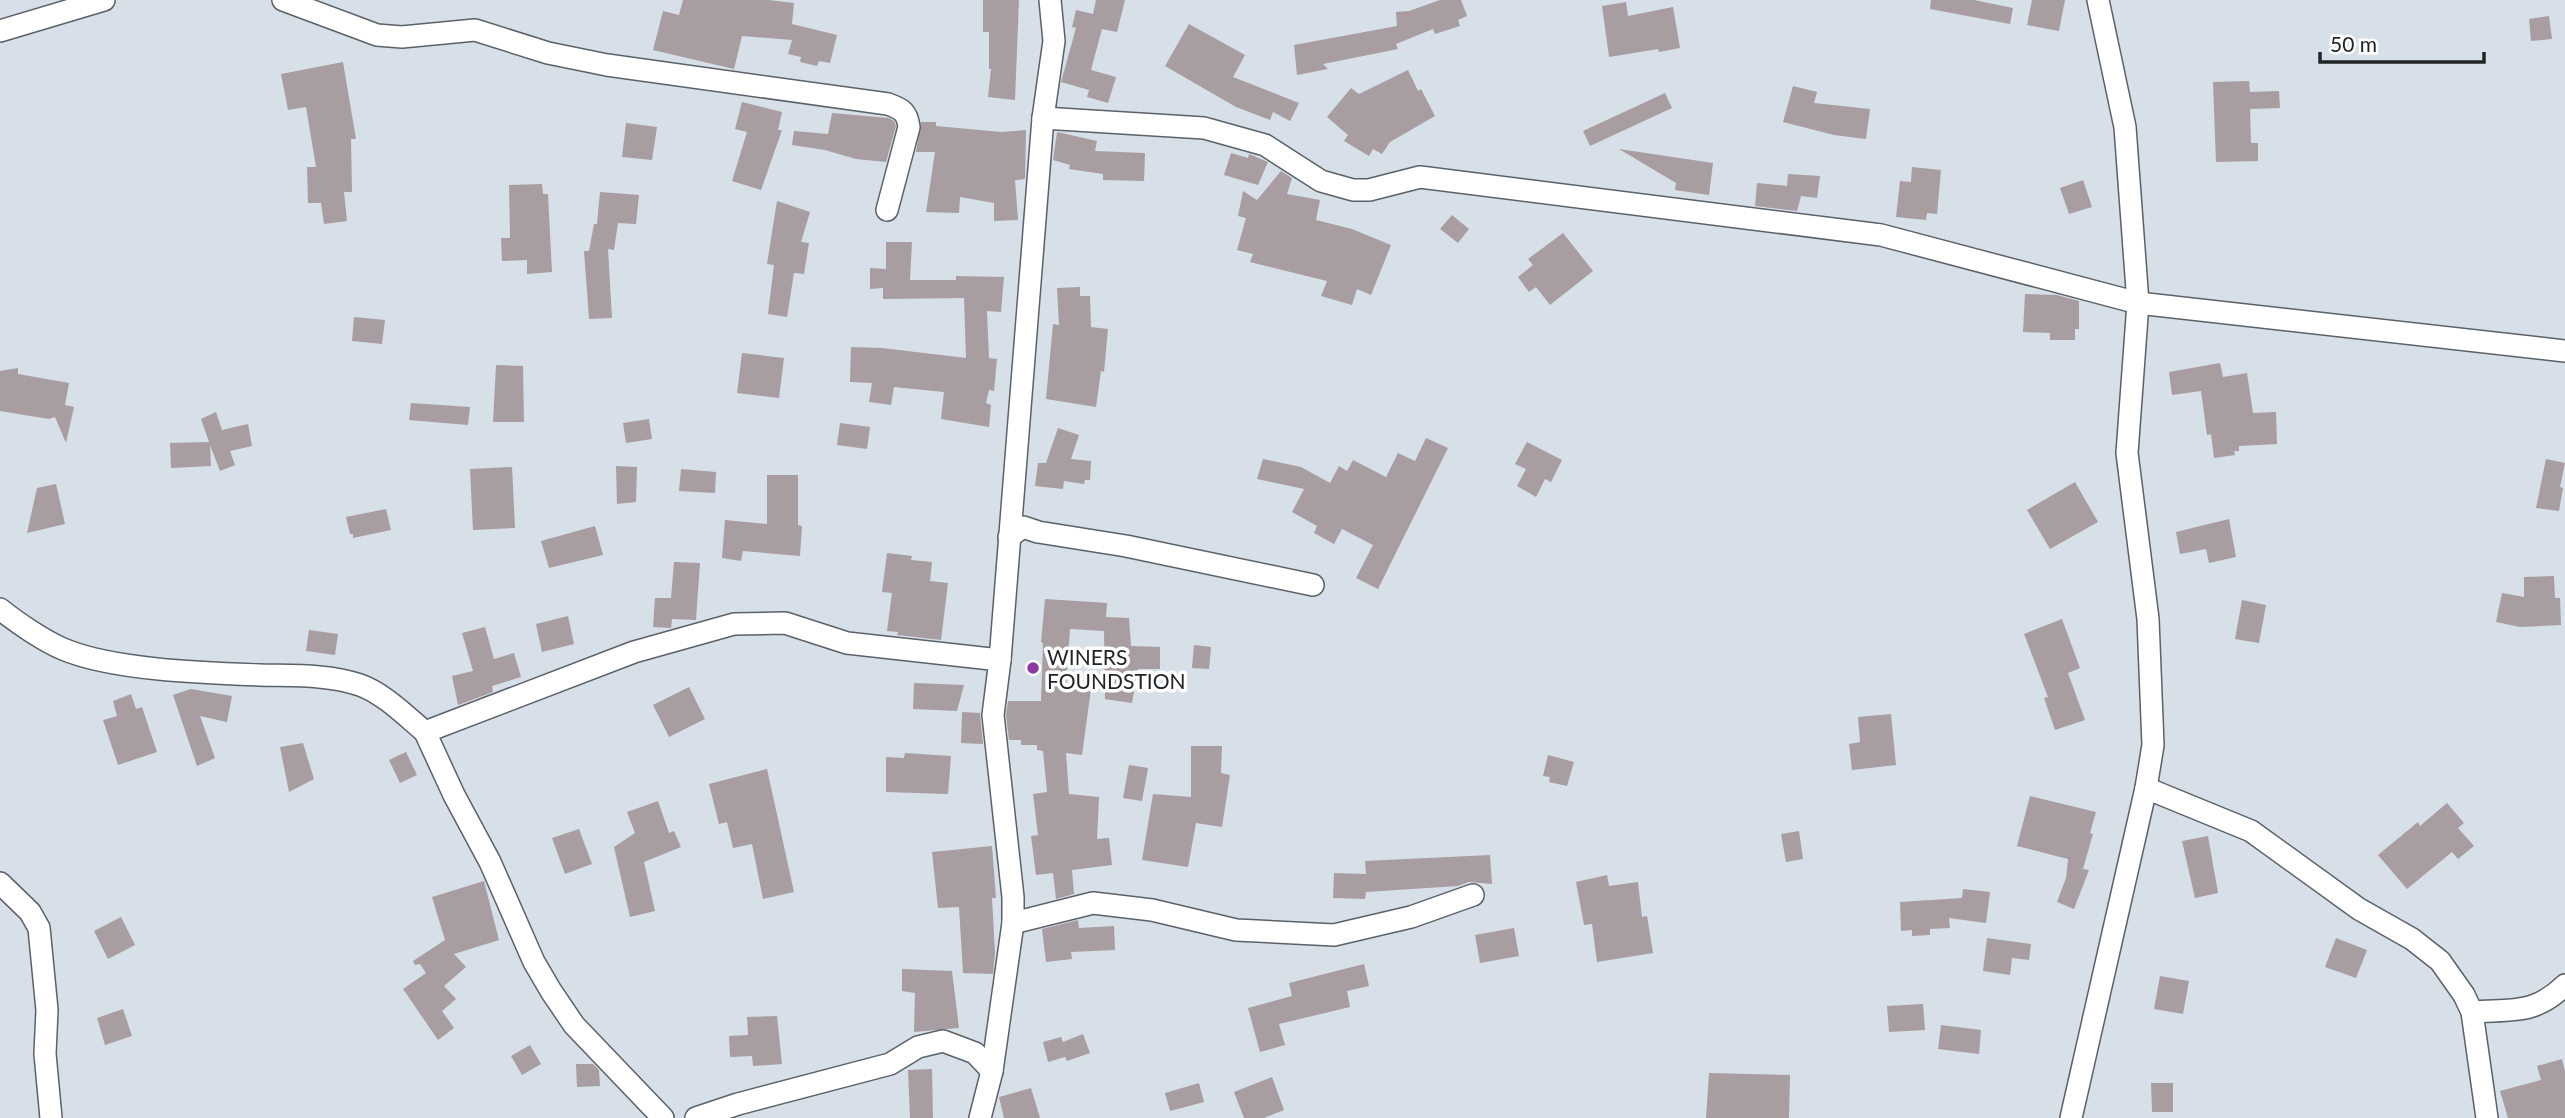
<svg xmlns="http://www.w3.org/2000/svg" width="2565" height="1118" font-family="Lato,sans-serif">
  <style>
    .building { fill: #a89da1 }
    .lines { fill: none; stroke-linecap: round; stroke-linejoin: round }
    .minor-casing { stroke: #5a6169; stroke-width: 24 }
    .minor { stroke: #fff; stroke-width: 21 }
    .poi-dot { fill: #8f37a3; stroke: #fff; stroke-width: 2.5 }
    .labels { text-anchor: middle; dominant-baseline: central; stroke-width: 7; stroke-linejoin: round; paint-order: stroke }
    .poi-label { font-size: 21px; fill: #212427; stroke: #fff; text-anchor: start }
  </style>
  <rect width="100%" height="100%" fill="#d7dfe8"/>
  <g class="building">
    <polygon points="683,0 769,0 794,3 792,24 837,35 830,63 819,61 817,66 800,62 801,57 788,54 792,40 742,36 734,69 653,50 663,11 679,15"/>
    <polygon points="983,0 1019,0 1015,100 988,97 991,69 989,69 989,32 983,32"/>
    <polygon points="1096,0 1125,0 1117,32 1102,29 1091,70 1116,77 1108,103 1087,97 1089,90 1061,82 1076,28 1072,27 1076,10 1093,14"/>
    <polygon points="1440,0 1461,0 1467,16 1458,20 1460,26 1435,34 1433,29 1396,44 1398,49 1323,64 1328,69 1297,75 1294,45 1397,26 1396,12 1409,11"/>
    <polygon points="1931,0 1974,0 2013,8 2010,24 1930,9"/>
    <polygon points="2032,0 2065,0 2059,31 2027,25"/>
    <polygon points="1626,2 1628,16 1673,7 1680,48 1659,52 1658,49 1609,57 1602,6"/>
    <polygon points="2549,16 2552,39 2531,41 2529,19"/>
    <polygon points="1189,24 1245,55 1233,77 1299,103 1290,121 1273,112 1270,120 1236,107 1165,66"/>
    <polygon points="343,62 356,139 351,139 352,192 344,192 347,221 324,224 321,203 308,203 307,167 316,167 306,107 288,110 281,74"/>
    <polygon points="1408,70 1418,91 1421,89 1435,116 1390,142 1382,154 1373,149 1369,156 1344,141 1348,135 1327,117 1351,88 1359,94"/>
    <polygon points="2249,81 2250,92 2279,91 2280,108 2250,109 2251,143 2258,143 2258,161 2216,162 2213,82"/>
    <polygon points="1793,86 1817,92 1814,103 1870,109 1866,139 1834,135 1783,122"/>
    <polygon points="1665,93 1672,108 1590,146 1583,131"/>
    <polygon points="742,102 782,112 778,130 782,130 761,190 732,181 747,132 735,129"/>
    <polygon points="832,113 889,118 894,121 896,126 886,162 856,159 825,150 792,145 794,131 828,134"/>
    <polygon points="921,122 936,122 936,126 1001,132 1026,130 1025,179 1015,180 1018,220 994,221 994,203 960,197 959,213 926,212 935,152 916,152"/>
    <polygon points="626,123 657,127 652,160 622,157"/>
    <polygon points="1057,132 1097,141 1095,151 1145,153 1144,181 1103,180 1103,174 1069,169 1070,165 1053,160"/>
    <polygon points="1619,149 1713,163 1709,195 1675,190 1676,183"/>
    <polygon points="1231,153 1248,158 1249,154 1268,162 1258,185 1224,175"/>
    <polygon points="1912,167 1941,170 1937,214 1927,213 1926,220 1896,217 1900,181 1911,182"/>
    <polygon points="1281,171 1292,178 1287,194 1320,200 1316,220 1352,229 1391,245 1371,295 1357,289 1352,305 1321,296 1327,281 1250,262 1253,254 1237,250 1246,218 1238,216 1243,191 1257,200"/>
    <polygon points="1788,174 1820,176 1817,198 1801,196 1797,211 1755,206 1757,183 1787,186"/>
    <polygon points="2083,180 2092,207 2069,214 2060,188"/>
    <polygon points="542,184 543,194 548,194 552,272 527,274 527,260 502,261 501,238 510,238 509,185"/>
    <polygon points="600,192 639,195 636,224 618,223 614,250 608,249 612,318 589,319 584,251 589,251 594,224 597,224"/>
    <polygon points="777,201 810,212 801,242 809,243 804,274 794,273 787,317 768,314 774,265 767,264"/>
    <polygon points="1452,215 1469,229 1458,243 1440,229"/>
    <polygon points="1563,233 1593,271 1550,305 1536,287 1529,292 1518,277 1533,265 1528,259"/>
    <polygon points="886,242 912,242 910,280 956,280 956,276 1004,277 1001,312 987,311 989,358 997,359 994,391 989,390 986,403 991,405 989,427 941,419 944,392 894,387 891,405 869,402 872,383 850,382 851,347 882,348 966,358 964,298 883,299 883,288 870,289 870,268 886,269"/>
    <polygon points="1080,287 1080,296 1090,296 1091,327 1108,329 1104,372 1101,371 1096,407 1046,399 1053,324 1059,325 1057,288"/>
    <polygon points="2025,294 2057,295 2079,301 2079,329 2075,329 2075,340 2050,340 2050,333 2023,332"/>
    <polygon points="354,317 385,320 382,344 352,341"/>
    <polygon points="742,353 784,358 779,398 737,393"/>
    <polygon points="2220,363 2223,377 2247,373 2253,413 2276,412 2277,444 2239,446 2239,451 2234,451 2235,455 2214,458 2211,434 2207,435 2201,391 2172,395 2169,372"/>
    <polygon points="496,365 523,366 524,422 493,422"/>
    <polygon points="18,368 18,374 69,383 65,405 74,407 66,443 55,417 49,419 0,411 0,371"/>
    <polygon points="411,403 470,407 468,425 409,420"/>
    <polygon points="216,412 222,430 248,424 252,446 230,451 235,465 220,471 210,445 211,466 171,468 170,443 209,442 201,419"/>
    <polygon points="649,419 652,439 626,443 623,423"/>
    <polygon points="840,423 870,427 867,449 837,445"/>
    <polygon points="1058,428 1079,435 1071,459 1091,461 1090,480 1085,480 1084,484 1064,481 1063,489 1035,486 1038,463 1046,463"/>
    <polygon points="1426,438 1448,448 1378,589 1356,578 1373,545 1342,529 1334,544 1314,533 1317,526 1292,512 1304,489 1257,479 1263,459 1301,467 1330,483 1339,466 1347,471 1353,460 1386,477 1398,453 1415,461"/>
    <polygon points="1527,442 1562,460 1551,482 1545,479 1536,497 1517,486 1526,469 1515,464"/>
    <polygon points="2546,459 2565,463 2560,487 2563,488 2559,511 2536,508"/>
    <polygon points="616,466 637,467 636,502 617,504"/>
    <polygon points="512,467 515,528 473,530 470,469"/>
    <polygon points="681,469 716,472 715,493 679,491"/>
    <polygon points="767,475 798,475 798,525 802,526 800,556 743,551 741,561 722,558 725,520 767,524"/>
    <polygon points="2075,482 2098,522 2050,549 2027,510"/>
    <polygon points="56,484 65,524 27,533 37,488"/>
    <polygon points="386,509 391,530 353,538 353,534 350,534 346,517"/>
    <polygon points="2229,519 2236,557 2209,563 2206,549 2180,554 2176,532"/>
    <polygon points="595,526 603,555 549,568 541,541"/>
    <polygon points="887,553 912,556 911,560 932,562 930,581 948,583 941,640 897,635 898,632 887,631 892,593 882,592"/>
    <polygon points="674,562 700,563 696,620 672,619 671,628 653,627 655,598 671,598"/>
    <polygon points="2554,576 2555,598 2560,598 2561,625 2520,627 2496,622 2502,593 2524,597 2524,577"/>
    <polygon points="1045,599 1107,603 1106,617 1129,618 1131,646 1160,647 1160,669 1138,669 1132,703 1105,699 1104,631 1070,629 1066,685 1091,689 1082,755 1066,753 1069,794 1099,797 1097,839 1109,838 1112,865 1072,870 1074,894 1056,899 1053,873 1036,875 1031,836 1038,835 1033,794 1047,792 1043,751 1037,750 1037,745 1021,745 1021,740 1009,740 1006,715 1008,701 1041,701 1043,643 1041,642"/>
    <polygon points="2242,600 2266,605 2259,643 2235,639"/>
    <polygon points="568,616 574,644 542,652 536,624"/>
    <polygon points="2062,619 2080,668 2068,673 2085,720 2055,730 2044,698 2048,697 2024,634"/>
    <polygon points="485,627 494,659 514,653 521,677 492,686 493,692 458,705 452,676 473,671 462,633"/>
    <polygon points="309,630 338,634 335,655 306,651"/>
    <polygon points="1194,645 1211,647 1209,669 1192,668"/>
    <polygon points="914,683 964,685 957,711 913,709"/>
    <polygon points="689,687 705,719 669,737 653,705"/>
    <polygon points="191,689 232,696 227,722 200,716 215,758 197,766 173,695"/>
    <polygon points="131,694 136,709 142,707 157,752 118,765 103,720 117,716 113,701"/>
    <polygon points="962,712 980,713 983,744 961,743"/>
    <polygon points="1891,714 1896,765 1852,770 1849,744 1860,742 1858,717"/>
    <polygon points="303,743 314,779 289,792 280,747"/>
    <polygon points="1191,746 1222,746 1221,773 1230,775 1222,827 1196,823 1188,867 1142,860 1153,794 1191,797"/>
    <polygon points="406,752 417,775 400,783 389,760"/>
    <polygon points="905,753 951,756 948,794 886,792 886,757 904,758"/>
    <polygon points="1548,755 1574,762 1567,786 1549,782 1550,777 1543,776"/>
    <polygon points="1129,765 1148,768 1142,801 1123,798"/>
    <polygon points="767,769 794,892 763,899 752,844 733,848 727,822 719,824 709,784"/>
    <polygon points="2030,796 2096,812 2090,833 2093,834 2083,869 2089,870 2074,909 2057,902 2066,878 2068,859 2017,846"/>
    <polygon points="658,801 669,833 674,831 681,847 644,862 655,911 630,917 614,847 635,833 627,812"/>
    <polygon points="2447,803 2464,823 2458,828 2474,846 2458,859 2452,852 2407,889 2378,855 2418,822 2420,826"/>
    <polygon points="579,829 592,864 565,874 552,838"/>
    <polygon points="1799,831 1803,859 1786,862 1781,834"/>
    <polygon points="2208,836 2218,893 2195,898 2182,841"/>
    <polygon points="992,846 996,898 992,898 995,953 993,974 963,973 959,907 938,908 932,852"/>
    <polygon points="1490,855 1492,884 1469,882 1458,886 1366,892 1365,899 1333,898 1334,873 1366,874 1365,861"/>
    <polygon points="1607,875 1609,886 1638,882 1642,917 1647,916 1653,953 1597,962 1592,924 1584,925 1576,882"/>
    <polygon points="484,881 499,940 454,954 466,967 444,986 456,999 442,1011 454,1028 438,1040 403,989 426,973 420,964 415,965 413,961 445,940 432,897"/>
    <polygon points="1963,889 1990,892 1986,923 1949,918 1950,928 1930,929 1930,935 1912,936 1912,930 1901,931 1900,902 1962,898"/>
    <polygon points="121,917 135,945 108,959 94,931"/>
    <polygon points="1078,920 1079,928 1114,926 1115,950 1071,952 1072,959 1046,962 1042,929"/>
    <polygon points="1514,928 1519,956 1480,963 1475,935"/>
    <polygon points="1987,938 2031,944 2029,960 2012,958 2010,975 1983,971"/>
    <polygon points="2336,938 2367,950 2356,978 2325,967"/>
    <polygon points="1364,964 1369,986 1347,991 1350,1007 1279,1024 1285,1045 1260,1052 1248,1008 1292,996 1289,983"/>
    <polygon points="902,969 952,971 959,1028 914,1032 915,993 902,991"/>
    <polygon points="2160,976 2189,981 2183,1014 2154,1009"/>
    <polygon points="1923,1004 1925,1030 1889,1032 1887,1006"/>
    <polygon points="123,1009 132,1036 105,1045 97,1018"/>
    <polygon points="777,1016 782,1064 753,1066 752,1056 730,1057 729,1036 748,1035 747,1017"/>
    <polygon points="1941,1025 1981,1030 1979,1054 1938,1049"/>
    <polygon points="1083,1034 1090,1053 1067,1061 1065,1057 1048,1062 1043,1042 1061,1037 1063,1042"/>
    <polygon points="530,1045 541,1064 522,1075 511,1056"/>
    <polygon points="2562,1059 2565,1072 2565,1118 2508,1118 2500,1091 2541,1080 2537,1066"/>
    <polygon points="576,1064 593,1064 599,1070 600,1086 577,1087"/>
    <polygon points="932,1069 933,1118 910,1118 908,1070"/>
    <polygon points="1709,1073 1790,1075 1789,1118 1706,1118"/>
    <polygon points="1272,1077 1284,1110 1264,1118 1244,1118 1234,1092"/>
    <polygon points="1199,1083 1204,1102 1170,1111 1165,1093"/>
    <polygon points="2151,1083 2173,1083 2173,1112 2152,1112"/>
    <polygon points="1031,1088 1040,1118 1004,1118 999,1097"/>
  </g>
  <g class="lines">
    <defs>
      <g id="minor">
        <path d="M283 0 377 35 402 37 475 30 548 53 607 65 888 104C902 109 907 112 909 127L887 210"/>
        <polyline points="0,31 104,0"/>
        <polyline points="1043,118 1204,128 1265,145 1321,181 1353,190 1369,190 1420,177 1881,235 2138,303 2565,351"/>
        <polyline points="1009,537 1023,527 1038,532 1126,546 1313,585"/>
        <path d="M0 609C16 622 44 641 63 649 112 670 205 673 259 675 293 676 327 674 360 685 383 693 406 716 425 732L634 652 734 624 785 623 847 643 1000 660"/>
        <polyline points="425,732 454,795 490,862 534,962 551,991 574,1025 663,1118"/>
        <path d="M2146 788 2251 831 2359 909 2412 939 2440 961 2464 995 2472 1012C2513 1009 2534 1015 2565 985"/>
        <polyline points="0,883 30,912 39,928 47,1010 45,1054 51,1118"/>
        <polyline points="1013,923 1093,903 1152,910 1236,930 1334,935 1411,917 1473,895"/>
        <polyline points="2472,1012 2487,1118"/>
        <polyline points="696,1118 738,1104 890,1064 918,1047 943,1041 975,1053 992,1071"/>
        <polyline points="980,1118 992,1071 1013,923 1013,897 993,715 1000,660 1043,118 1054,41 1050,0"/>
        <polyline points="2071,1118 2146,788 2153,745 2148,619 2127,453 2138,303 2125,127 2098,0"/>
      </g>
    </defs>
    <use href="#minor" class="minor-casing"/>
    <use href="#minor" class="minor"/>
  </g>
  <circle class="poi-dot" cx="1033" cy="668" r="7"/>
  <g class="labels">
    <g class="poi-label">
      <text x="1047" y="656">WINERS<tspan x="1047" dy="24">FOUNDSTION</tspan></text>
    </g>
  </g>
  <path d="M2320 52v10h164v-10" fill="none" stroke="#212427" stroke-width="3.5"/>
  <text x="2330" y="52" font-size="21" fill="#212427" stroke="#ffffff" stroke-width="5" paint-order="stroke">50 m</text>
</svg>
